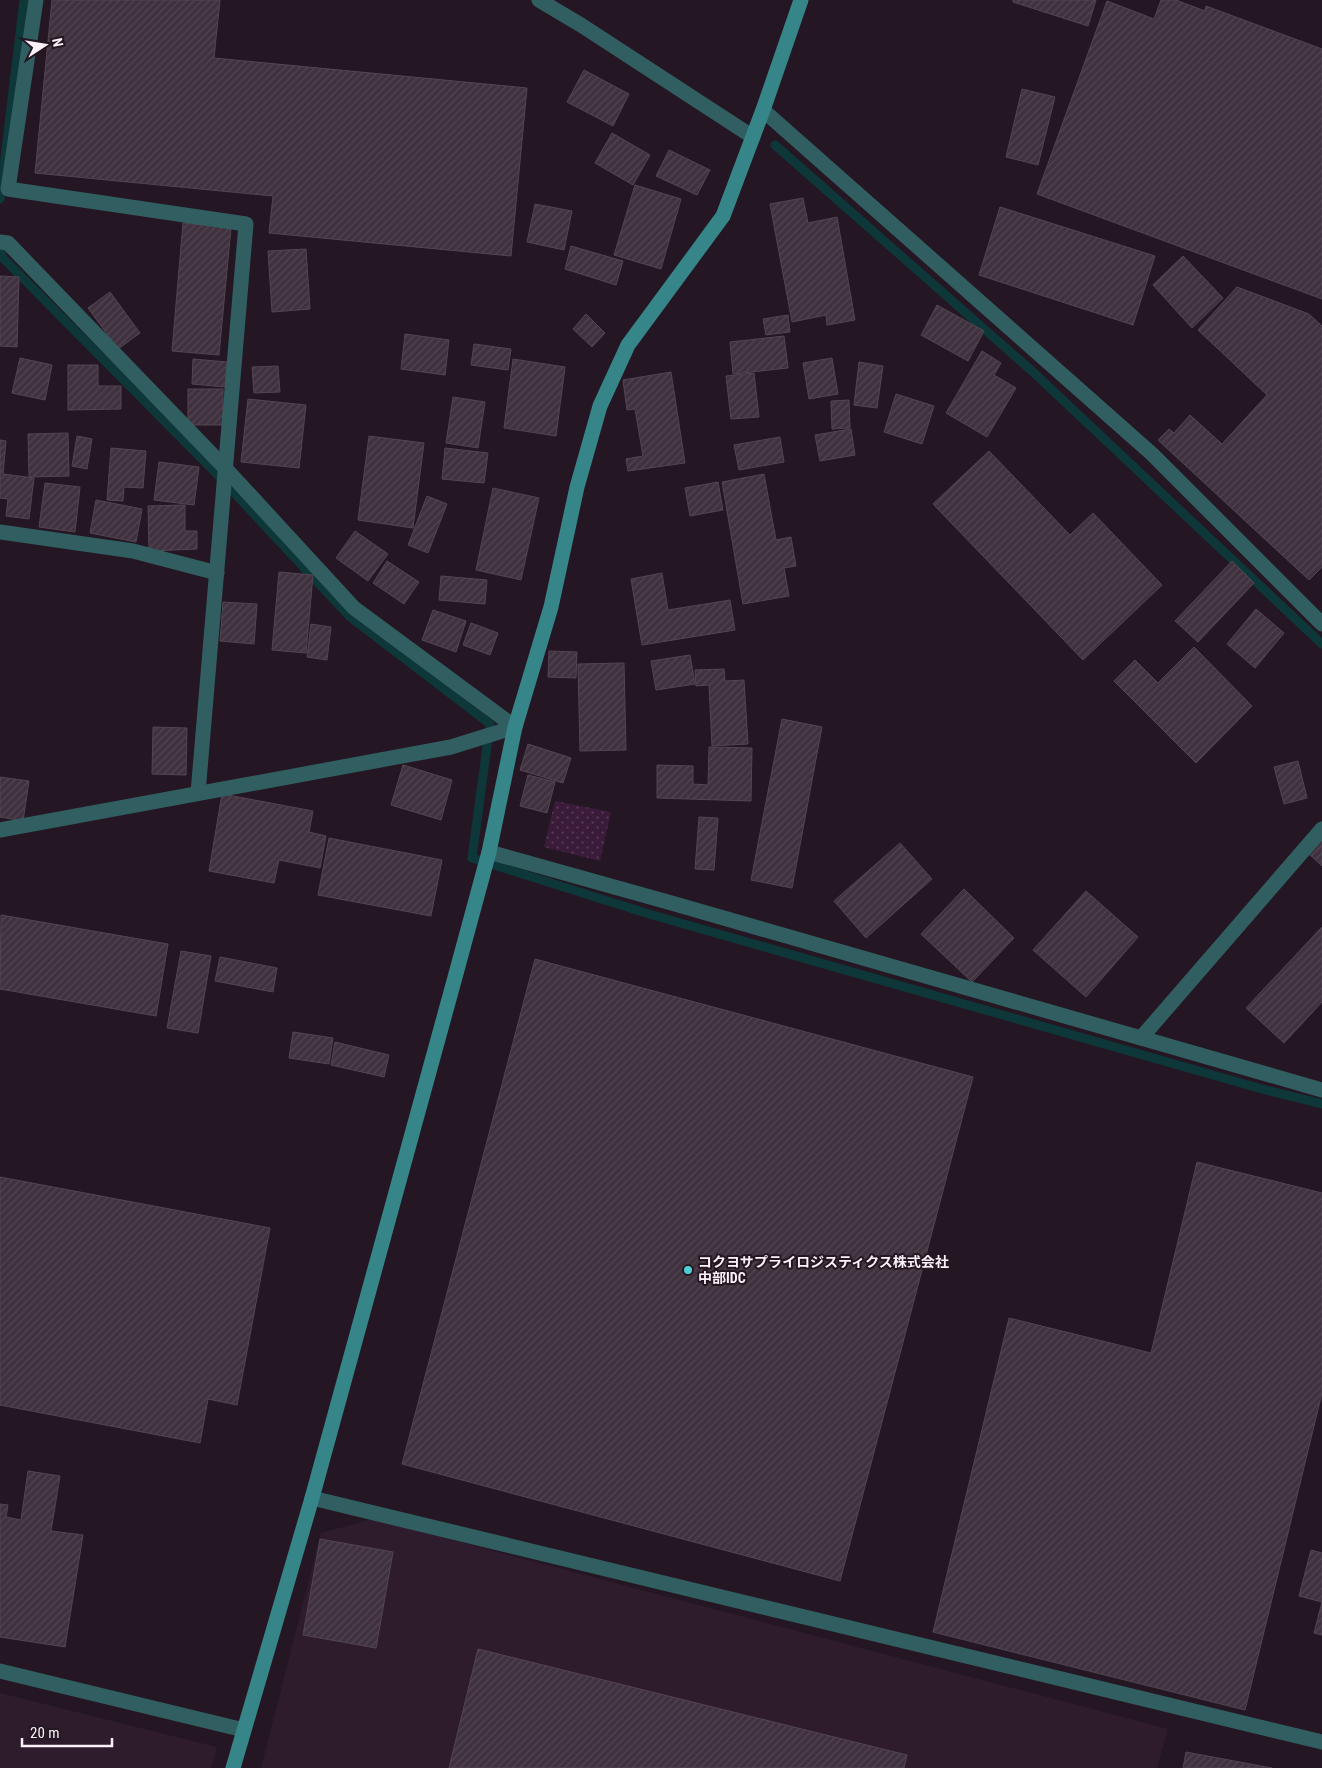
<svg xmlns="http://www.w3.org/2000/svg" width="1322" height="1768" font-family="'Roboto Condensed','Noto Sans JP',sans-serif">
  <style>
    .built { fill: #2e1c2d }
    .park { fill: url(#park-dots) }
    .lines { fill: none; stroke-linecap: round; stroke-linejoin: round }
    .stream { stroke: #0d3738; stroke-width: 9 }
    .building { fill: url(#building-hatch); stroke: #534552 }
    .street { stroke: #315f61; stroke-width: 15 }
    .secondary { stroke: #368588; stroke-width: 15 }
    .poi-dot { fill: #51ccd1; stroke: #241723; stroke-width: 2 }
    .labels { text-anchor: middle; dominant-baseline: central; stroke-width: 4; stroke-linejoin: round; paint-order: stroke }
    .poi-label { font-size: 14px; font-weight: bold; fill: #faf1f9; stroke: #241723; text-anchor: start }
  </style>
  <defs>
    <pattern id="park-dots" width="8" height="8" patternUnits="userSpaceOnUse" patternTransform="scale(1.25)"><rect width="8" height="8" fill="#3b1b3a"/><path d="M2 2h.1M6 6h.1" fill="none" stroke="#583d57" stroke-width="1.8" stroke-linecap="round"/></pattern>
    <pattern id="building-hatch" width="6" height="6" patternUnits="userSpaceOnUse" patternTransform="scale(1.25)"><rect width="6" height="6" fill="#3f313e"/><path d="M-1 1l2-2M0 6l6-6M5 7l2-2" fill="none" stroke="#524551"/></pattern>
  </defs>
  <rect width="100%" height="100%" fill="#241723"/>
  <g class="built">
    <polygon points="373,1519 1168,1729 1157,1768 261,1768 321,1533"/>
    <polygon points="0,1693 217,1747 211,1768 0,1768"/>
  </g>
  <polygon class="park" points="555,801 611,812 600,861 544,847"/>
  <g class="lines">
    <g class="stream">
      <polyline points="775,145 1032,371 1322,644"/>
      <polyline points="0,199 24,0"/>
      <polyline points="0,242 2,257 212,469 350,617 490,724 472,858 649,914 1262,1089 1322,1104"/>
    </g>
  </g>
  <g class="building">
    <polygon points="52,0 220,0 214,58 527,88 511,256 269,233 273,196 35,173"/>
    <polygon points="1013,0 1096,0 1088,26 1013,2"/>
    <polygon points="1161,0 1176,0 1205,11 1206,6 1322,49 1322,299 1037,194 1107,1 1154,19"/>
    <polygon points="584,70 629,94 613,126 567,102"/>
    <polygon points="1022,89 1055,97 1038,165 1006,157"/>
    <polygon points="612,133 650,155 633,185 595,163"/>
    <polygon points="669,150 710,170 697,195 656,176"/>
    <polygon points="635,185 681,199 661,269 614,255"/>
    <polygon points="803,198 808,223 837,217 855,320 827,325 826,315 792,322 770,204"/>
    <polygon points="535,204 572,211 564,250 527,242"/>
    <polygon points="1000,207 1155,256 1133,325 979,275"/>
    <polygon points="183,223 231,228 219,355 172,351"/>
    <polygon points="571,246 623,261 616,285 565,269"/>
    <polygon points="306,249 310,309 272,312 268,251"/>
    <polygon points="1183,256 1223,298 1192,328 1153,285"/>
    <polygon points="0,276 19,277 17,347 0,346"/>
    <polygon points="1237,287 1309,314 1322,326 1322,567 1309,580 1158,440 1169,429 1174,433 1190,415 1222,444 1267,395 1198,330"/>
    <polygon points="110,292 140,333 118,349 88,308"/>
    <polygon points="937,305 984,331 968,361 921,335"/>
    <polygon points="586,314 605,333 592,347 573,329"/>
    <polygon points="788,315 790,332 766,335 763,319"/>
    <polygon points="405,334 449,340 445,375 401,369"/>
    <polygon points="784,336 788,368 733,374 730,342"/>
    <polygon points="474,344 511,349 508,370 471,365"/>
    <polygon points="982,351 1001,363 994,375 1016,388 987,437 946,413"/>
    <polygon points="20,358 52,365 45,400 12,393"/>
    <polygon points="832,358 838,394 809,399 803,363"/>
    <polygon points="193,359 227,362 225,387 192,384"/>
    <polygon points="513,359 565,367 556,436 504,428"/>
    <polygon points="859,362 883,366 877,408 854,405"/>
    <polygon points="68,365 98,365 98,386 121,386 121,409 68,410"/>
    <polygon points="278,366 280,392 254,393 252,367"/>
    <polygon points="671,372 685,463 628,471 626,459 643,456 635,409 627,410 623,380"/>
    <polygon points="754,373 759,417 731,419 726,376"/>
    <rect x="188" y="389" width="35" height="36"/>
    <polygon points="896,394 934,406 922,444 884,432"/>
    <polygon points="453,397 485,402 478,448 446,443"/>
    <polygon points="248,399 306,405 299,468 241,462"/>
    <polygon points="849,400 850,428 832,429 831,401"/>
    <polygon points="851,429 855,455 820,461 815,435"/>
    <polygon points="68,433 69,476 29,477 28,434"/>
    <polygon points="77,436 92,439 87,469 72,466"/>
    <polygon points="369,436 424,443 413,528 358,520"/>
    <polygon points="780,437 784,462 739,470 734,445"/>
    <polygon points="0,440 6,441 3,474 34,478 29,519 6,516 8,499 0,498"/>
    <polygon points="111,448 146,451 143,488 124,487 123,501 107,500"/>
    <polygon points="445,448 488,453 484,483 442,479"/>
    <polygon points="989,451 1070,535 1093,513 1162,585 1083,660 933,504"/>
    <polygon points="159,462 199,467 194,505 154,500"/>
    <polygon points="764,474 776,540 791,537 796,566 784,568 789,596 743,604 722,482"/>
    <polygon points="718,482 723,510 690,516 685,488"/>
    <polygon points="45,483 80,487 75,532 39,527"/>
    <polygon points="493,488 539,498 521,580 476,570"/>
    <polygon points="427,496 447,504 428,553 408,545"/>
    <polygon points="96,500 142,509 136,542 90,533"/>
    <polygon points="185,505 185,531 197,531 197,549 149,551 148,506"/>
    <polygon points="355,531 388,554 368,581 336,558"/>
    <polygon points="387,561 419,582 404,604 373,583"/>
    <polygon points="1232,561 1254,583 1198,642 1175,621"/>
    <polygon points="279,572 313,575 306,653 272,650"/>
    <polygon points="662,573 668,610 730,600 735,630 642,645 631,579"/>
    <polygon points="441,576 487,580 485,604 439,600"/>
    <polygon points="223,602 257,604 254,644 220,641"/>
    <polygon points="1256,609 1284,633 1255,668 1227,644"/>
    <polygon points="433,610 466,621 456,652 422,640"/>
    <polygon points="471,623 498,633 490,655 463,645"/>
    <polygon points="311,624 331,627 327,660 307,657"/>
    <polygon points="1194,647 1252,706 1196,763 1114,681 1135,660 1158,683"/>
    <polygon points="549,651 577,652 576,678 548,677"/>
    <polygon points="690,655 695,684 656,690 651,661"/>
    <polygon points="624,663 626,750 580,751 578,664"/>
    <polygon points="724,669 725,681 744,680 748,744 712,746 709,685 696,686 695,670"/>
    <polygon points="782,719 822,727 792,888 751,880"/>
    <polygon points="153,727 187,728 186,775 152,774"/>
    <polygon points="528,744 571,758 563,783 520,770"/>
    <polygon points="709,747 752,748 751,801 657,798 657,765 693,766 693,784 708,785"/>
    <polygon points="1298,761 1307,798 1284,804 1274,767"/>
    <polygon points="403,765 452,780 441,820 391,805"/>
    <polygon points="528,775 555,782 547,813 520,806"/>
    <polygon points="0,777 29,781 23,821 0,817"/>
    <polygon points="222,794 313,811 309,832 326,836 320,868 279,860 274,883 209,871"/>
    <polygon points="699,817 718,818 714,870 695,869"/>
    <polygon points="329,838 442,860 431,916 318,895"/>
    <polygon points="1322,840 1322,866 1309,854"/>
    <polygon points="900,843 932,879 866,938 834,901"/>
    <polygon points="964,889 1014,938 972,982 921,934"/>
    <polygon points="1086,891 1138,937 1086,997 1033,950"/>
    <polygon points="1,915 168,944 156,1016 0,989"/>
    <polygon points="1322,927 1322,1002 1284,1043 1246,1008"/>
    <polygon points="181,951 211,956 198,1033 167,1028"/>
    <polygon points="220,957 277,968 273,992 215,981"/>
    <polygon points="535,959 973,1077 840,1581 402,1464"/>
    <polygon points="293,1032 333,1038 329,1064 289,1058"/>
    <polygon points="335,1042 389,1055 384,1077 331,1065"/>
    <polygon points="1197,1162 1322,1193 1322,1393 1245,1710 933,1632 1009,1318 1151,1353"/>
    <polygon points="0,1177 270,1228 237,1405 208,1399 200,1443 0,1405"/>
    <polygon points="28,1471 60,1476 51,1531 83,1535 65,1647 0,1637 0,1504 8,1505 6,1517 21,1520"/>
    <polygon points="320,1539 393,1552 376,1648 303,1635"/>
    <polygon points="1311,1550 1322,1553 1322,1635 1314,1633 1322,1602 1299,1596"/>
    <polygon points="478,1649 907,1755 904,1768 449,1768"/>
    <polygon points="1186,1752 1272,1768 1183,1768"/>
  </g>
  <g class="lines">
    <g class="street">
      <polyline points="36,0 8,189 246,224 198,793"/>
      <polyline points="539,0 581,25 753,137"/>
      <polyline points="763,110 1152,454 1322,624"/>
      <polyline points="0,242 8,243 226,469 354,608 515,727"/>
      <polyline points="0,532 133,551 217,573"/>
      <polyline points="0,830 451,747 515,727"/>
      <polyline points="489,852 675,904 1322,1090"/>
      <polyline points="1141,1038 1322,829"/>
      <polyline points="312,1498 1322,1742"/>
      <polyline points="0,1671 244,1730"/>
    </g>
    <polyline class="secondary" points="233,1768 312,1498 454,981 489,852 515,727 551,607 577,487 600,406 628,345 723,216 763,110 801,0"/>
  </g>
  <circle class="poi-dot" cx="688" cy="1270" r="5"/>
  <g class="labels">
    <g class="poi-label">
      <text x="698" y="1262">コクヨサプライロジスティクス株式会社<tspan x="698" dy="16">中部IDC</tspan></text>
    </g>
  </g>
  <g transform="translate(45 45) rotate(78)" stroke="#241723" stroke-width="4" paint-order="stroke">
  <path d="M0-4L9 19L0 12L-9 19Z" fill="#faf1f9"/>
  <text y="-8" font-size="14" font-weight="bold" text-anchor="middle" fill="#faf1f9">N</text>
  </g>
  <path d="M22 1738v8h90v-8" fill="none" stroke="#faf1f9" stroke-width="2.5"/>
  <text x="30" y="1738" font-size="15" fill="#faf1f9" stroke="#241723" stroke-width="4" paint-order="stroke">20 m</text>
</svg>
